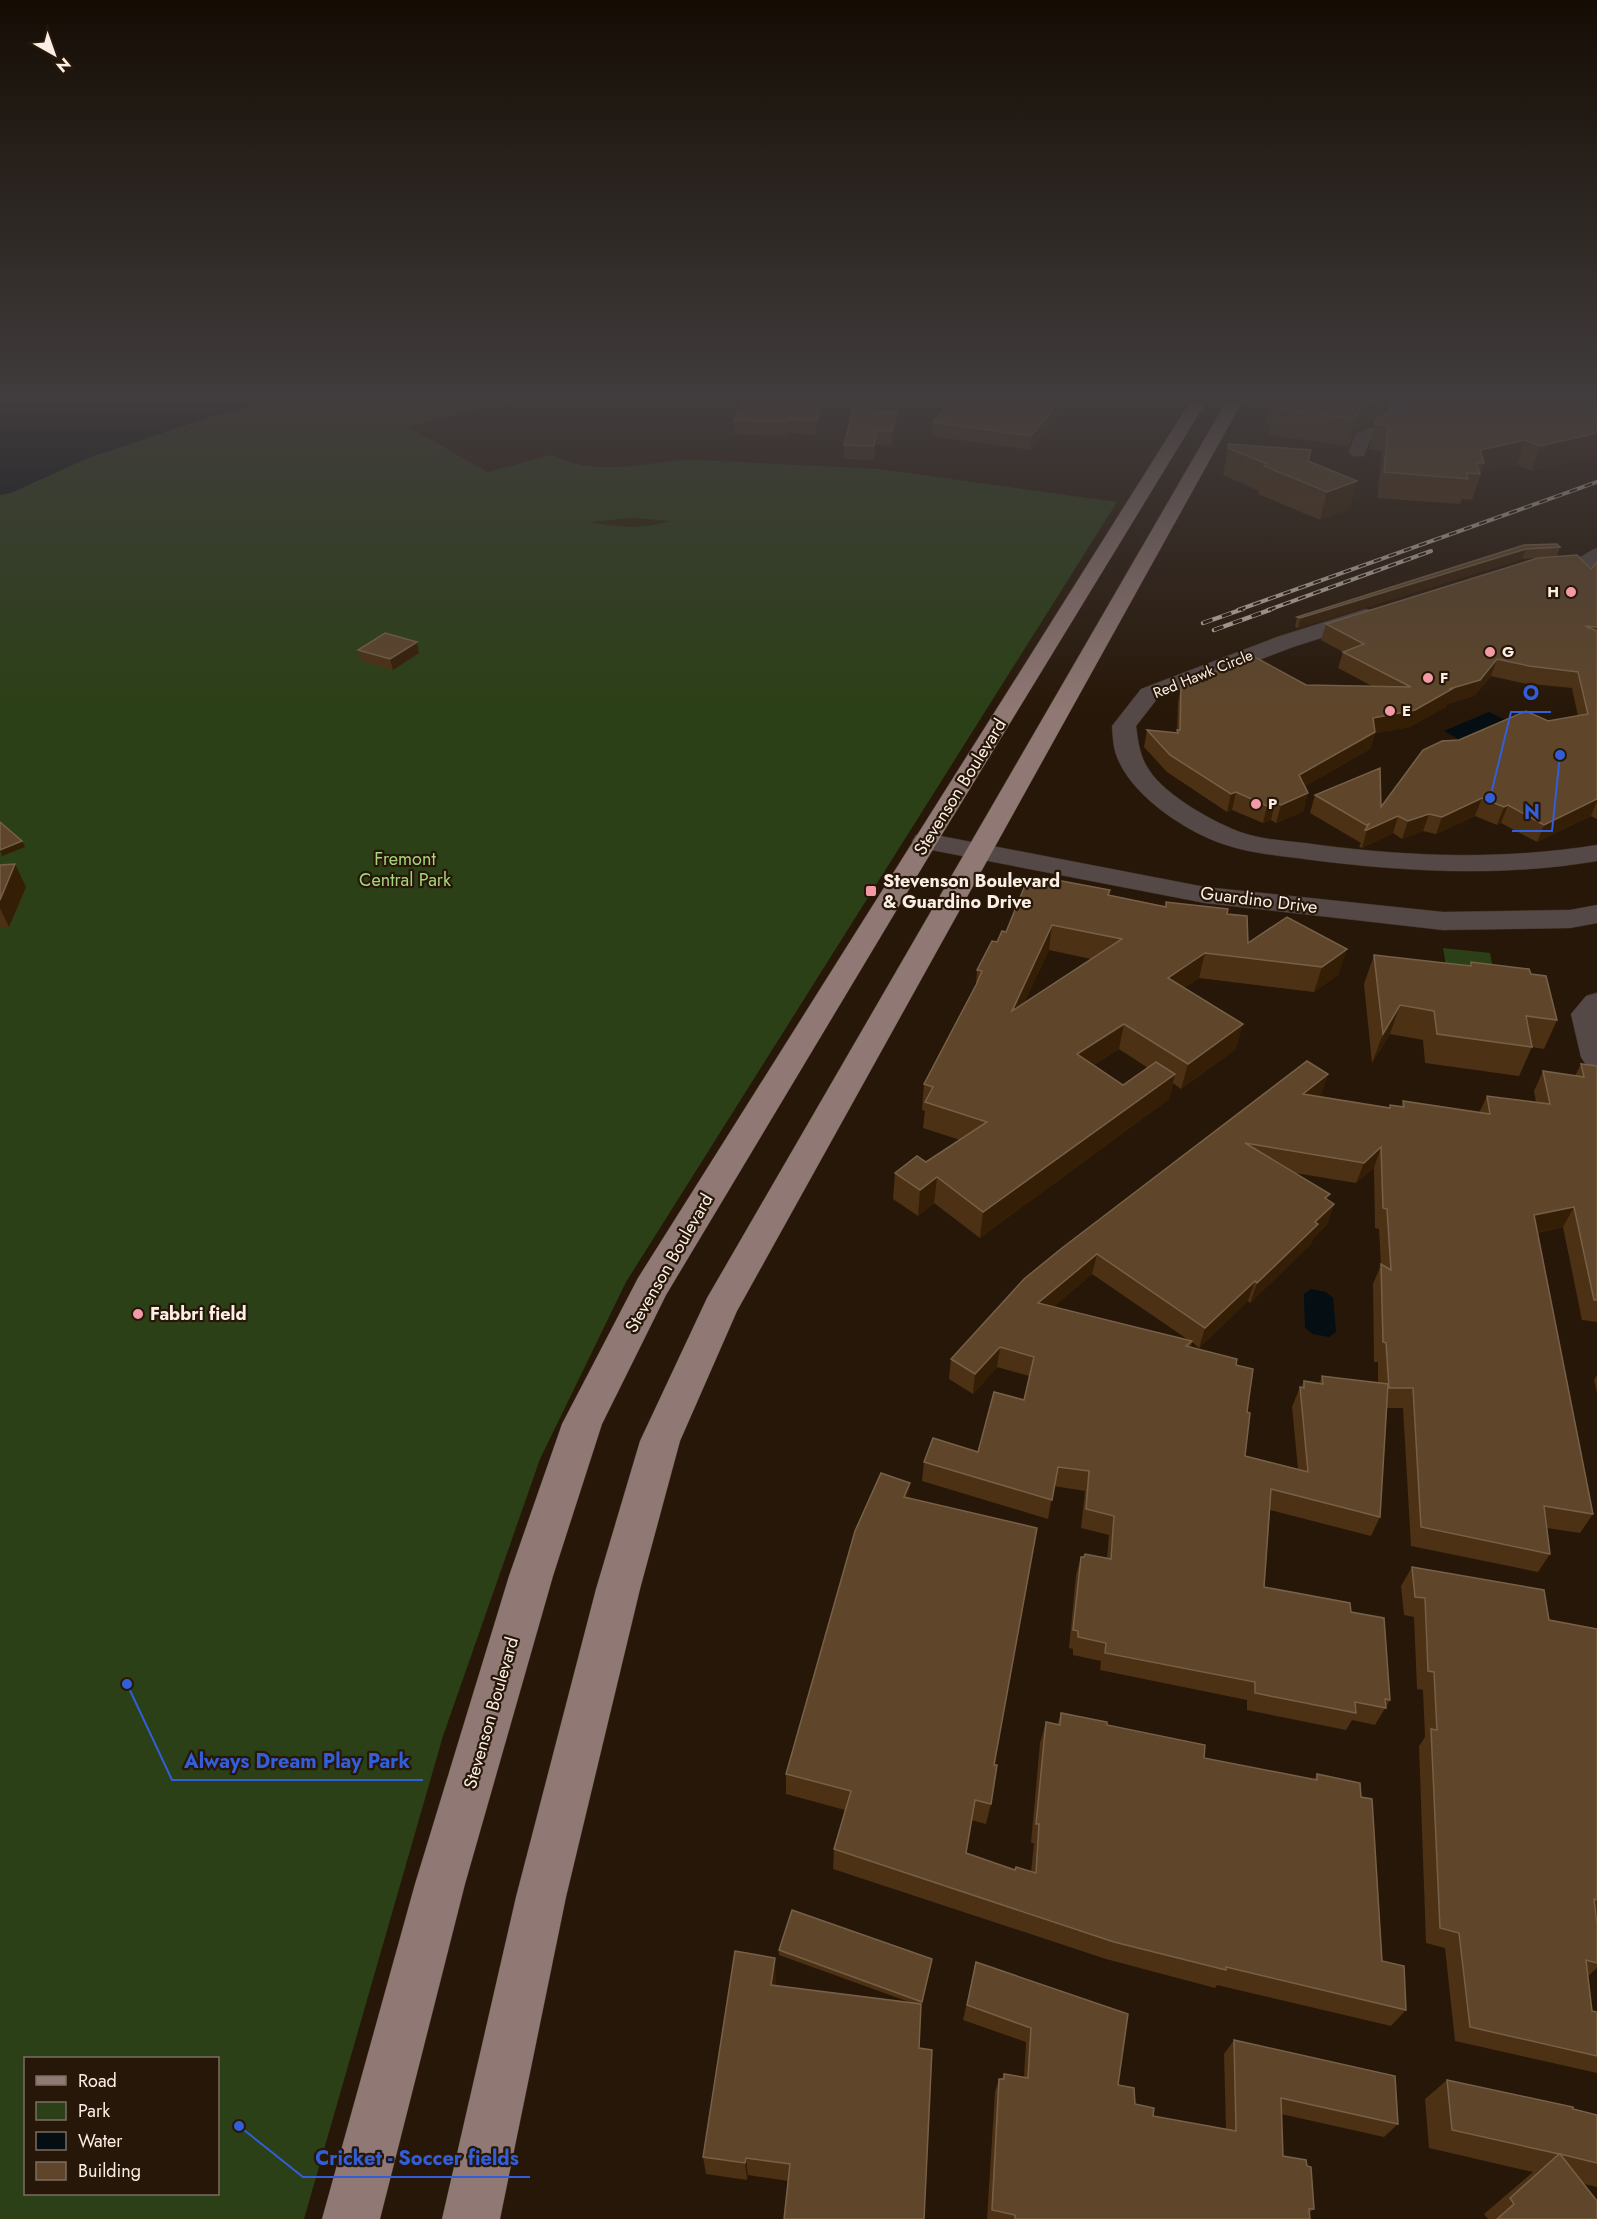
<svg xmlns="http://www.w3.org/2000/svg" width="1597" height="2219" font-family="Jost,sans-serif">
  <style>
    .green { fill: #2b4016; fill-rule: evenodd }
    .sand { fill: #2a2101 }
    .water { fill: #040e13 }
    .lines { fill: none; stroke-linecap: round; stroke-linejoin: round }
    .minor-casing { stroke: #403123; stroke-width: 1 }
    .major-casing { stroke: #403123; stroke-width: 1 }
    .minor { fill: #554948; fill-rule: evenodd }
    .major { fill: #907874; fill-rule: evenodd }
    .rail-far1-casing { stroke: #c4b7ac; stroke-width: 4 }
    .rail-casing { stroke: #c4b7ac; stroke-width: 4.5 }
    .rail-far1 { stroke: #271708; stroke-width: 2; stroke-dasharray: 8; stroke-linecap: butt }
    .rail { stroke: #271708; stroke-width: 3; stroke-dasharray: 10; stroke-linecap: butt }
    .wall { fill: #4c3114; fill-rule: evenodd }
    .shaded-wall { fill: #351e06 }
    .building { fill: #5f462a; stroke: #776048; stroke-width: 1.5; fill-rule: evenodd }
    .poi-dot { fill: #f39aa7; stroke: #271708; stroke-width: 2 }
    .labels { text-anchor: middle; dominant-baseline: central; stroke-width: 4.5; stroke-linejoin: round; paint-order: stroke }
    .far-poi-label { font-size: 15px; font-weight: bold; fill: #fbefe5; stroke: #271708; text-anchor: start }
    .far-street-label { font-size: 15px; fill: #fbefe5; stroke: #271708 }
    .street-label { font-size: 18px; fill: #fbefe5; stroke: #271708 }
    .park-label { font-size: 18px; fill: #a5d67a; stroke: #271708 }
    .poi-label { font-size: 18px; font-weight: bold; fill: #fbefe5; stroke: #271708; text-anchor: start }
    .leader { fill: none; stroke: #335ed9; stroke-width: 2 }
    .callout-dot { fill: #335ed9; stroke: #271708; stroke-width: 2 }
    .callout-label { font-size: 20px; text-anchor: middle; font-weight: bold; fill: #335ed9; stroke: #271708; stroke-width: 4.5; stroke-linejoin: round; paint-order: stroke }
  </style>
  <rect width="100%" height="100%" fill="#271708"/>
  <g class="green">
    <path d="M0 402H505L409 427 487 472 552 455C604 480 646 459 699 460L879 469 1117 502 626 1282 540 1459 443 1736 304 2219H0ZM26 2058H218V2194H26Z"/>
    <polygon points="1443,948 1490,953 1496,984 1448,978"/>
  </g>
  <path class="sand" d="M632 518 671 521C643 529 619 528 590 522Z"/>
  <g class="water">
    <polygon points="0,402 274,402 219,414 88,458 11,493 0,495"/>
    <polygon points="1489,712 1507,721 1462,741 1444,731"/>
    <polygon points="1311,1289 1326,1292 1333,1298 1336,1332 1329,1337 1313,1334 1305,1328 1304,1294"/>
  </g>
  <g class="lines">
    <defs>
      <g id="minor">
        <polygon points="1389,402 1405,402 1399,430 1370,440 1364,456 1352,456 1349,452 1356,433 1385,423"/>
        <path d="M1597 548V564L1593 567 1539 571 1532 569 1529 565 1532 561C1547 557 1566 562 1580 557 1586 555 1590 550 1597 548Z"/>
        <path d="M1366 609 1374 611 1377 616 1374 621 1293 647 1157 699 1136 726C1138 742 1140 757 1149 770 1165 795 1214 823 1243 833 1267 841 1294 841 1319 845 1412 857 1504 860 1597 845V861C1502 877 1408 872 1312 860 1283 856 1252 854 1223 844 1185 831 1132 796 1117 757 1113 747 1113 737 1112 726L1141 689 1277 637Z"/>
        <polygon points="925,833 1205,887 1443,912 1570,910 1597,905 1597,923 1570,928 1443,930 1205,903 916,847 912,841 916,835"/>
        <polygon points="1597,993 1597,1068 1586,1065 1581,1057 1571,1014 1586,996"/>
      </g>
      <g id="major">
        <polygon points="1190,402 1206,402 938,841 666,1295 602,1424 553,1576 465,1884 380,2219 322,2219 415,1884 509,1576 562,1424 638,1278"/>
        <polygon points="1226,402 1242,402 737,1311 680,1441 640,1589 566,1897 500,2219 442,2219 516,1897 596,1589 640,1441 707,1298"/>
      </g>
    </defs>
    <use href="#minor" class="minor-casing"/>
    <use href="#major" class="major-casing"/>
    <use href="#minor" class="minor"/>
    <use href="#major" class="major"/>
    <defs>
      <g id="rail-far1">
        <polyline points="1238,610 1597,482"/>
        <polyline points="1268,610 1431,551"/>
      </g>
      <g id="rail">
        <polyline points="1203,623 1243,609"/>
        <polyline points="1214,630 1272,609"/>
      </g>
    </defs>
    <use href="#rail-far1" class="rail-far1-casing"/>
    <use href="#rail" class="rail-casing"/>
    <use href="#rail-far1" class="rail-far1"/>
    <use href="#rail" class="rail"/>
  </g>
  <g class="wall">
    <polygon points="1069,402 1030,450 932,436 933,422"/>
    <polygon points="1269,402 1388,402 1385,415 1406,408 1597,402 1597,455 1532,471 1517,465 1481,473 1472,500 1462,499 1460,504 1377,498 1382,451 1369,449 1376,424 1355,431 1349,446 1268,435 1270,425 1264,425"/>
    <polygon points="853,409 896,425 892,445 877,445 874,460 844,459 844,445"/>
    <polygon points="823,412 816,435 788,433 787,436 734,434 734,420"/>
    <polygon points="1229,444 1308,461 1357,481 1350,509 1320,520 1258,494 1259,491 1223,475"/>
    <polygon points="1524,545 1560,547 1557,556 1591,569 1597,562 1597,819 1591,816 1537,842 1501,823 1497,825 1475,816 1436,834 1423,831 1402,839 1393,833 1362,848 1359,847 1361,843 1310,813 1315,795 1381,807 1459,740 1578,716 1572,688 1522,683 1491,676 1474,696 1447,704 1447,706 1410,727 1375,733 1370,749 1305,786 1304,811 1276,823 1271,820 1263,823 1232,810 1227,812 1167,772 1144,747 1147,730 1177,733 1178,702 1181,685 1306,685 1372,686 1338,668 1343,652 1321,640 1326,624 1537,558 1522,559 1298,628 1295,627 1297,617"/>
    <polygon points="358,650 419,653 393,670 361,661"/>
    <polygon points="15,864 26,887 9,927 0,928 0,865"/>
    <path d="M1109 895 1165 906 1166 902 1227 914 1248 943 1287 917 1339 974 1314 992 1199 978 1184 988 1236 1049 1181 1089 1173 1083 1169 1099 980 1238 934 1203 918 1216 893 1199 895 1173 926 1162 960 1140 923 1128 925 1111 922 1110 924 1084 976 985 977 970 997 942 1006 932ZM1049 950 1091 959 1024 1003ZM1119 1049 1148 1068 1123 1085 1094 1065Z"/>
    <polygon points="1374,955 1470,966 1471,962 1531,974 1557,1020 1544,1049 1532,1047 1519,1076 1425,1063 1423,1040 1390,1034 1372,1063 1364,984"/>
    <path d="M1581 1064 1597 1066V1322L1582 1320 1563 1227 1537 1233 1593 1514 1580 1533 1547 1528 1550 1554 1538 1572 1411 1546 1403 1408H1387L1380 1517 1371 1536 1270 1510 1264 1587 1351 1612 1390 1700 1375 1725 1352 1720 1346 1730 1247 1710V1700L1100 1670 1101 1661 1073 1655V1649L1069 1648 1076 1575 1081 1557H1084L1085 1554 1107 1558 1109 1535 1081 1528 1085 1491 1054 1486 1048 1519 922 1481 924 1462 978 1452 1024 1400 1029 1376 997 1367 973 1394 949 1379 951 1359 1328 1074 1321 1094 1319 1096 1389 1108 1390 1105 1401 1107 1403 1101 1479 1113 1487 1096 1536 1102 1534 1091 1543 1071 1575 1076ZM1374 1168 1375 1228 1379 1229 1381 1265 1373 1284 1374 1362H1378V1383L1322 1376 1319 1384 1304 1381 1301 1387H1300L1292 1407 1298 1469 1245 1456 1247 1412 1236 1365 1190 1348 1192 1342 1199 1348 1248 1301 1250 1303 1311 1244 1313 1238 1327 1224 1334 1204 1328 1200 1295 1173 1356 1183ZM1092 1274 1187 1339 1053 1307Z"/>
    <polygon points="1597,1375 1597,1393 1594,1380"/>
    <polygon points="909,1498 994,1765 991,1804 986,1824 971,1820 966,1853 1015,1870 1031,1872 1034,1843 1031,1843 1040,1743 1046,1722 1057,1725 1061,1713 1107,1725 1204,1758 1314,1780 1317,1774 1361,1797 1382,1961 1406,2010 1391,2026 1217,1985 1215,1988 1106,1959 833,1869 834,1849 845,1810 786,1794 786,1774"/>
    <polygon points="1412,1567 1549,1620 1597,1629 1597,1968 1588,1976 1592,2011 1597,2012 1597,2073 1455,2041 1445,1948 1426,1943 1419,1746 1425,1737 1423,1690 1417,1689 1414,1617 1404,1615 1401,1586"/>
    <polygon points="779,1950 932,1959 921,2004 788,2181 748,2175 747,2180 706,2174 703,2157 776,1980 775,1986 912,2003 779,1955"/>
    <polygon points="976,1962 1118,2085 1135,2104 1153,2116 1226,2129 1224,2054 1234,2040 1398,2124 1384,2137 1281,2114 1283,2156 1307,2166 1314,2209 1309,2213 1310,2219 987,2219 995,2092 999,2079 1002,2079 1004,2074 1024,2077 1026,2042 963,2020"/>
    <polygon points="1447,2080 1597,2115 1597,2187 1584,2184 1597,2219 1488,2219 1484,2214 1533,2172 1429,2148 1425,2099"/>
  </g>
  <g class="shaded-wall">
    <polygon points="822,402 823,402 823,412 816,435 816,421"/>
    <polygon points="1059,402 1069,402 1030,450 1031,436"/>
    <polygon points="1370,402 1388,402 1383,421 1355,431 1349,446 1355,419 1362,404"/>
    <polygon points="897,411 896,425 892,445 892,431"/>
    <polygon points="788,419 788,433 787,436 787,422"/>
    <polygon points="877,431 877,445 874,460 874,446"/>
    <polygon points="1597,433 1597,455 1532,471 1540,446"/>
    <polygon points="1525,440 1517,465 1481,473 1484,463 1480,450"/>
    <polygon points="1357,481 1350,509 1320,520 1327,492"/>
    <polygon points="1526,549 1522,559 1298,628 1300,618"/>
    <polygon points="417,642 419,653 393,670 390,659"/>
    <polygon points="1497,659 1491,676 1474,696 1447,704 1447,706 1410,727 1375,733 1370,749 1294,792 1299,775 1373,718"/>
    <polygon points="1236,792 1232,810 1227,812 1231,794"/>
    <polygon points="1308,793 1304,811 1276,823 1281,805"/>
    <polygon points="1482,798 1475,816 1436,834 1442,817"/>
    <polygon points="1597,799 1597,801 1591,816 1537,842 1544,825"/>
    <polygon points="1275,802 1271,820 1263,823 1267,806"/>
    <polygon points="1508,805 1501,823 1497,825 1504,807"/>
    <polygon points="1429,814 1423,831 1402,839 1408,821"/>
    <polygon points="1398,816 1393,833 1362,848 1367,830"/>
    <polygon points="22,841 25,847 2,856 0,850"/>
    <polygon points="15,864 26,887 9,927 0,908 0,900"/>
    <polygon points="1052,925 1049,950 1009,1036 1012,1011"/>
    <polygon points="1347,949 1339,974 1314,992 1322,967"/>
    <polygon points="1205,953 1199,978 1162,1003 1168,978"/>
    <polygon points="1400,1005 1390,1034 1372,1063 1383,1034"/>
    <polygon points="1124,1024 1119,1049 1072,1079 1077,1054"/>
    <polygon points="1243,1024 1236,1049 1181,1089 1188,1064"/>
    <polygon points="1175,1074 1169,1099 980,1238 983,1212"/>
    <polygon points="1328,1074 1321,1094 1297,1114 1303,1094"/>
    <polygon points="1381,1147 1374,1168 1356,1183 1364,1163"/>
    <polygon points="937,1177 934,1203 918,1216 920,1190"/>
    <polygon points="1334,1204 1327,1224 1313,1238 1311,1244 1250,1303 1257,1283 1315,1222"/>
    <polygon points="1574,1207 1563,1227 1524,1235 1534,1215"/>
    <polygon points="1097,1254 1092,1274 1034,1323 1038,1303"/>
    <polygon points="1255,1281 1248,1301 1199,1348 1205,1328"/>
    <polygon points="1000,1347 997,1367 973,1394 975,1374"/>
    <polygon points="910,1483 908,1507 904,1497"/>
    <polygon points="775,1958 776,1980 772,2007 771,1985"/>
    <polygon points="746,2158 748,2175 747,2180 745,2163"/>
  </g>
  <g class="building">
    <polygon points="742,402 822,402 816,421 788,419 787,422 734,420"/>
    <polygon points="952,402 1059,402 1031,436 933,422"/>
    <polygon points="1277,402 1370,402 1362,404 1355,419 1273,409"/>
    <polygon points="1408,402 1597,402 1597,433 1540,446 1525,440 1480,450 1484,463 1476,463 1480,474 1466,473 1468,479 1384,472 1388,426 1375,424 1378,417 1406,408"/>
    <polygon points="853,409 897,411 892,431 877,431 874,446 844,445"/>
    <polygon points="1229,444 1311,450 1308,461 1357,481 1327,492 1264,466 1267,464 1228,448"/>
    <polygon points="1557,544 1560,547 1526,549 1300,618 1297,617 1524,545"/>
    <polygon points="1577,555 1591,569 1597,562 1597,627 1585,626 1597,631 1597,799 1544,825 1508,805 1504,807 1482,798 1442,817 1429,814 1408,821 1398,816 1367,830 1365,830 1369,824 1366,825 1315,795 1380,768 1381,807 1423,750 1442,741 1459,740 1526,711 1548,721 1588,714 1578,672 1529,666 1497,659 1480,680 1449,689 1452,689 1415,710 1373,718 1375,732 1299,775 1308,793 1281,805 1275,802 1267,806 1236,792 1231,794 1170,755 1147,730 1178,733 1177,730 1180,730 1181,685 1255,657 1306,685 1411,687 1343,652 1364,644 1326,624 1538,558"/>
    <polygon points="385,633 417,642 390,659 358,650"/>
    <polygon points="0,822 22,841 0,850"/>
    <polygon points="15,864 0,900 0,865"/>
    <path d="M1051 879 1110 890 1108 895 1166 907V902L1228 909 1227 914 1247 916 1248 943 1287 917 1347 949 1322 967 1205 953 1168 978 1243 1024 1188 1064 1124 1024 1077 1054 1123 1085 1156 1062 1175 1074 983 1212 937 1177 920 1190 895 1173 917 1156 926 1162 987 1122 925 1102 933 1087 924 1084 976 985 982 971 977 970 992 941 997 942 1002 931 1006 932 1024 888 1027 889 1030 880 1050 883ZM1052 925 1122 939 1012 1011Z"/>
    <polygon points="1374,955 1471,966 1471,962 1529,969 1531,974 1546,976 1557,1020 1526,1016 1532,1047 1437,1034 1434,1011 1400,1005 1383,1034"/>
    <polygon points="1307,1061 1328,1074 1303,1094 1390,1108 1390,1105 1404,1107 1403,1101 1490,1114 1487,1096 1550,1104 1543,1071 1584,1077 1581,1064 1597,1066 1597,1300 1594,1300 1574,1207 1534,1215 1593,1514 1544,1506 1550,1554 1421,1527 1413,1388 1389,1388 1386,1343 1383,1342 1381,1264 1391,1270 1387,1209 1383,1208 1381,1147 1364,1163 1245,1143 1330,1194 1325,1198 1334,1204 1315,1222 1318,1224 1257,1283 1255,1281 1205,1328 1097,1254 1038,1303 1192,1341 1186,1346 1237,1359 1236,1365 1253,1369 1247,1412 1250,1413 1245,1456 1308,1472 1300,1387 1304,1388 1304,1381 1323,1384 1322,1376 1388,1384 1380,1517 1271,1489 1264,1587 1350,1603 1351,1612 1384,1618 1390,1700 1385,1699 1386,1708 1355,1702 1356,1713 1255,1693 1255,1682 1105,1653 1106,1643 1078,1637 1078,1631 1073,1630 1081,1557 1084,1557 1085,1554 1111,1559 1114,1516 1086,1509 1089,1471 1058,1467 1052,1500 924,1462 933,1438 978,1452 994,1392 1024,1400 1034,1357 1000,1347 975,1374 951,1359 1024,1279 1062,1248"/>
    <polygon points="881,1473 910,1483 904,1497 1037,1528 994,1765 997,1765 991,1804 975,1800 966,1853 1015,1870 1016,1867 1036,1873 1039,1824 1036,1824 1046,1722 1060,1725 1061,1713 1107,1722 1107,1725 1205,1745 1204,1758 1317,1780 1317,1774 1360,1783 1361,1797 1372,1799 1382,1961 1404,1966 1406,2010 1226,1967 1226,1970 1114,1942 834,1849 851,1791 786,1774 855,1531"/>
    <polygon points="1412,1567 1544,1590 1549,1620 1597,1629 1597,1900 1594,1899 1597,1924 1597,1963 1586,1960 1592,2011 1597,2012 1597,2056 1470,2027 1459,1933 1440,1928 1431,1729 1437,1730 1434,1672 1428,1671 1425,1598 1415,1597"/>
    <polygon points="792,1910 932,1959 922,2002 779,1950"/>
    <polygon points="735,1951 775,1958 771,1985 921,2004 919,2048 932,2050 924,2219 784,2219 790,2164 746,2158 745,2163 703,2157"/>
    <polygon points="976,1962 1128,2014 1118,2085 1134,2088 1135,2104 1154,2108 1153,2116 1236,2131 1234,2040 1395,2076 1398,2124 1281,2098 1283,2156 1306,2160 1307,2166 1311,2167 1314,2209 1309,2209 1310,2219 1015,2219 1015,2215 992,2210 999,2079 1004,2079 1004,2074 1028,2078 1031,2028 967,2005"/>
    <polygon points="1447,2080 1573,2107 1573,2109 1597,2115 1597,2163 1560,2154 1597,2201 1597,2219 1497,2219 1514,2204 1510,2198 1559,2154 1452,2130"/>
  </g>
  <linearGradient id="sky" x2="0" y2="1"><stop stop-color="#150d04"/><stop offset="0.56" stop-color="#413c3d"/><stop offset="1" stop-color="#413c3d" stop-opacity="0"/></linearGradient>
  <rect width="1597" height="712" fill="url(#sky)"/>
  <g class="poi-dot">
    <circle cx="1571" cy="592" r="6"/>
    <circle cx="1490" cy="652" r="6"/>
    <circle cx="1428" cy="678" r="6"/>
    <circle cx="1390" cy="711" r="6"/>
    <circle cx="1256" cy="804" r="6"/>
    <rect x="865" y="885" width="12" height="12" rx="3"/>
    <circle cx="138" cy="1314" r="6"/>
  </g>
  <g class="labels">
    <g class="far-poi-label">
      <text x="1559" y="592" text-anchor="end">H</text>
      <text x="1502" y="652">G</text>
      <text x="1440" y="678">F</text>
      <text x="1402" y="711">E</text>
      <text x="1268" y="804">P</text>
    </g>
    <g class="far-street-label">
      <text transform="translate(1203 674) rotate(-22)">Red Hawk Circle</text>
    </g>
    <g class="street-label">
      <text transform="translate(960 787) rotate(-58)">Stevenson Boulevard</text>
      <text transform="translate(1259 900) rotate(7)">Guardino Drive</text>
      <text transform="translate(669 1263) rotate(-60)">Stevenson Boulevard</text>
      <text transform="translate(491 1713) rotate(-74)">Stevenson Boulevard</text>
    </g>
    <g class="park-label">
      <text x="405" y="859">Fremont<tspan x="405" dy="21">Central Park</tspan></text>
    </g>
    <g class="poi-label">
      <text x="883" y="881">Stevenson Boulevard<tspan x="883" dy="21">&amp; Guardino Drive</tspan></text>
      <text x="150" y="1314">Fabbri field</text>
    </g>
  </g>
  <path class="leader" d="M1490 798L1511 712H1551M1560 755L1552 831H1512M127 1684L172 1780H423M239 2126L303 2177H530"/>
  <g class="callout-dot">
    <circle cx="1490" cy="798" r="6"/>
    <circle cx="1560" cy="755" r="6"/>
    <circle cx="127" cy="1684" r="6"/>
    <circle cx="239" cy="2126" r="6"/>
  </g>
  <g class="callout-label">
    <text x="1531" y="700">O</text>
    <text x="1532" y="819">N</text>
    <text x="297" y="1768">Always Dream Play Park</text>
    <text x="417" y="2165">Cricket - Soccer fields</text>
  </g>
  <rect x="24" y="2057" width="195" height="138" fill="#271708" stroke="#7c6d60" stroke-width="1.5"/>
  <rect x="36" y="2076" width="30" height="9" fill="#907874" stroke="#7c6d60" stroke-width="1.5"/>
  <text x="78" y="2087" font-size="18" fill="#fbefe5">Road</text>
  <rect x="36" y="2102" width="30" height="18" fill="#2b4016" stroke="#7c6d60" stroke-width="1.5"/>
  <text x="78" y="2117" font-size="18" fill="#fbefe5">Park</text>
  <rect x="36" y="2132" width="30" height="18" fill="#040e13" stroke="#7c6d60" stroke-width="1.5"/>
  <text x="78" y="2147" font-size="18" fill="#fbefe5">Water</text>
  <rect x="36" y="2162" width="30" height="18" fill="#5f462a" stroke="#7c6d60" stroke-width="1.5"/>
  <text x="78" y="2177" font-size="18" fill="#fbefe5">Building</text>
  <g transform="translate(54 54) rotate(140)" stroke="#271708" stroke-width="4.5" paint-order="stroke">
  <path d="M0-4.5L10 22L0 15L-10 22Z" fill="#fbefe5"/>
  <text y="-9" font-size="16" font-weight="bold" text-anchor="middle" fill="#fbefe5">N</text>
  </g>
</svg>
